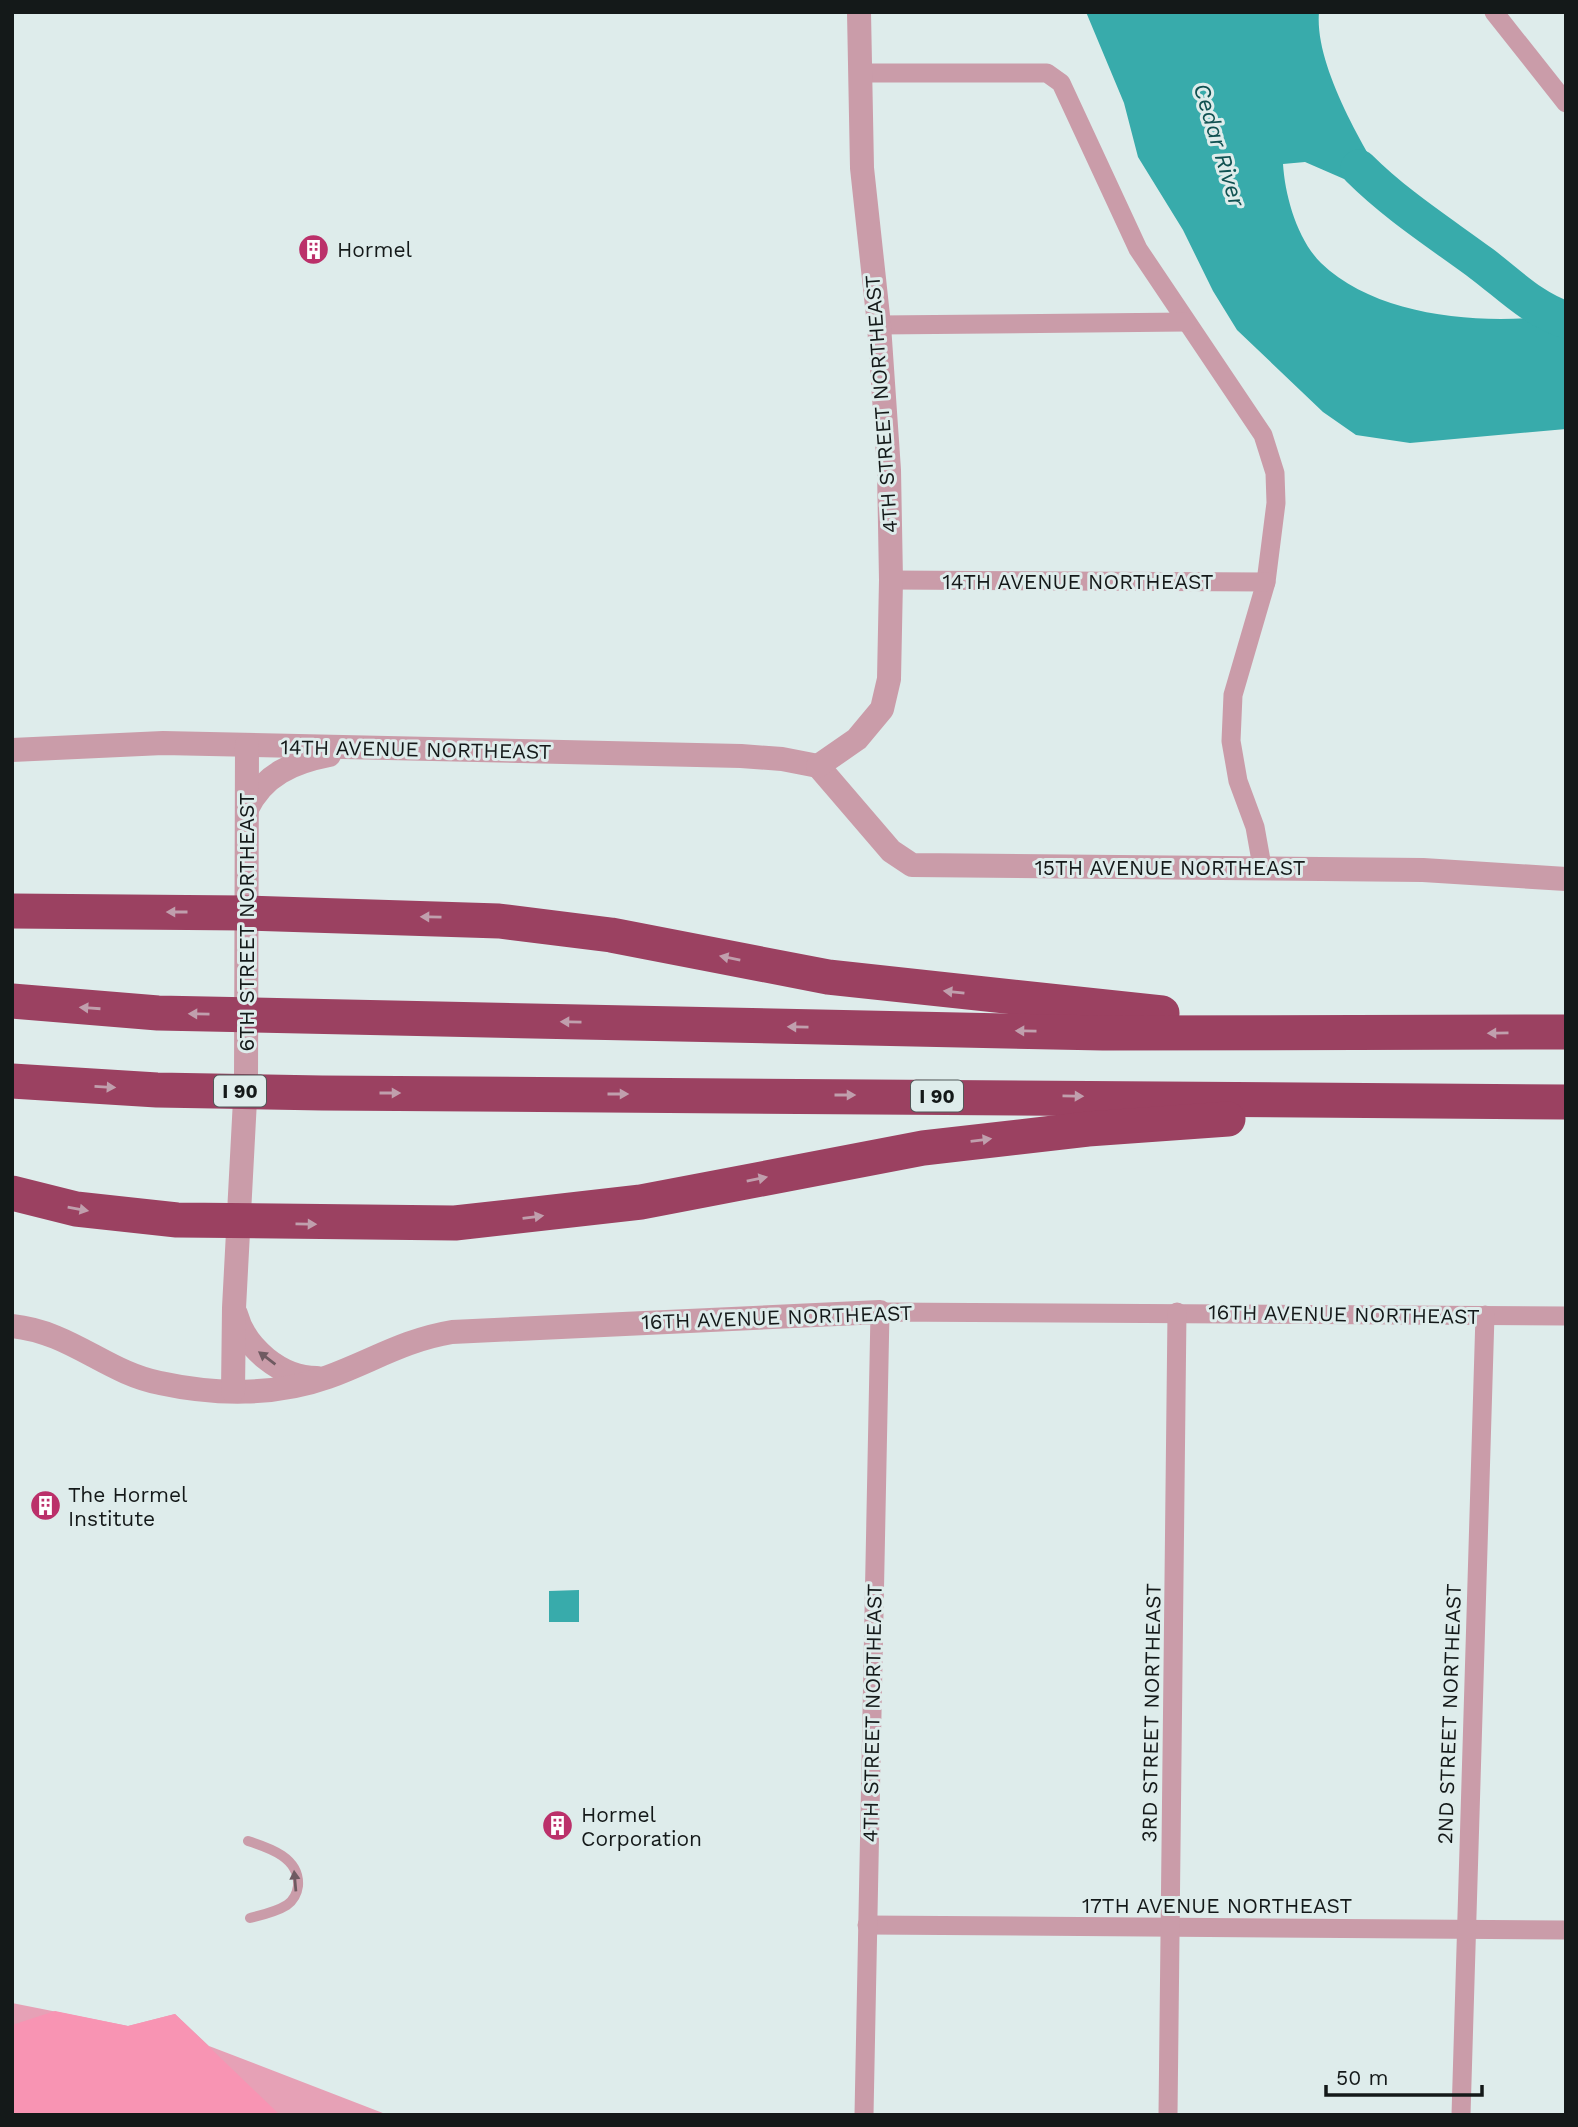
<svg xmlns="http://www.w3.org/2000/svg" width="1578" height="2127" font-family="'Work Sans',sans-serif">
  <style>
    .green { fill: #e6a1b6 }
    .forest { fill: #f894b3 }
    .water { fill: #38abab }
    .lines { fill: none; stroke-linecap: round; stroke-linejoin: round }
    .river { stroke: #38abab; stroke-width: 37 }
    .service { stroke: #ca9ca9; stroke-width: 10 }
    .minor { stroke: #ca9ca9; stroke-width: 19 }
    .tertiary { stroke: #ca9ca9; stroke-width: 24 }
    .motorway { stroke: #9b4161; stroke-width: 35 }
    .oneway { fill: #c09fad }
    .oneway2 { fill: #6f5a61 }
    .labels { text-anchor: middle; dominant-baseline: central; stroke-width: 6; stroke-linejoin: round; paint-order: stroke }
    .shield { fill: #deeceb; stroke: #515858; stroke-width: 2 }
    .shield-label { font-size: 19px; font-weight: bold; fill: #141919 }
    .poi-label { font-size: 21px; fill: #141919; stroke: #deeceb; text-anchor: start }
    .street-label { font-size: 21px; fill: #141919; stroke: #deeceb }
    .water-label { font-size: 23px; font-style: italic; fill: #105151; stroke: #deeceb }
  </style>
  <rect width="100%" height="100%" fill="#deeceb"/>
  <polygon class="green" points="12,2003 128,2026 175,2014 209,2046 388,2115 12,2115"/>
  <polygon class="forest" points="55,2011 128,2026 175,2014 280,2115 12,2115 12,2025"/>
  <g class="water">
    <path d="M1086 12H1319C1314 68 1368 155 1397 202L1305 162 1283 164C1285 196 1297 239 1321 263 1379 319 1490 326 1566 314V429L1410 443 1356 435 1323 412 1237 330 1213 291 1183 230 1138 157 1124 103Z"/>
    <polygon points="579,1590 579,1622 549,1622 549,1591"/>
  </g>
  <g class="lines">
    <path class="river" d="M1359 168C1396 205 1440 233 1482 264 1510 285 1531 308 1566 320"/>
    <path class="service" d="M248 1841C270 1848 300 1858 298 1886 297 1894 294 1900 287 1905 276 1912 262 1915 250 1918"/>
    <g class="minor">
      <polyline points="1494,12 1566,103"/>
      <polyline points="859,73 1047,73 1061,83 1138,249 1263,435 1275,473 1276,503 1266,582 1233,695 1231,741 1238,781 1255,827 1262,866"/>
      <polyline points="879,325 1186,322"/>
      <polyline points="891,580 1266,582"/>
      <polyline points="867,1925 1566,1930"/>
      <polyline points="864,2115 880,1312 1566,1316"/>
      <polyline points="1168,2115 1177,1312"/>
      <polyline points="1461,2115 1485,1315"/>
    </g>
    <g class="tertiary">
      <polyline points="12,750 163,743 741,756 782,759 818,766"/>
      <polyline points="818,766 891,851 912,865 1423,870 1566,879"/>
      <polyline points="818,766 857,739 882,709 889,679 891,580 889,470 879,325 862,168 859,12"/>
      <path d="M247 809C263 775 293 762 329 755"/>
      <path d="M236 1314C245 1348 281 1378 317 1378"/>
      <path d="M12 1326C71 1332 107 1373 160 1383 215 1395 275 1396 328 1377 372 1361 404 1340 452 1332L880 1312"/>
      <polyline points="233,1391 234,1308 246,1081 247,745"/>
    </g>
    <g class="motorway">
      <polyline points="12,911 245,913 499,921 611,935 828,977 1162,1013"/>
      <polyline points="12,1001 158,1013 1103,1033 1566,1032"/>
      <polyline points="12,1081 157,1090 322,1093 1566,1102"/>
      <polyline points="12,1193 76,1209 177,1220 455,1223 641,1202 923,1148 1088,1129 1228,1119"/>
    </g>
  </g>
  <defs><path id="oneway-solid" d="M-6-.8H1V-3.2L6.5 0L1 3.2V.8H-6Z" transform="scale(1.75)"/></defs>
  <g class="oneway">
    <use href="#oneway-solid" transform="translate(177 912) rotate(-180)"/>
    <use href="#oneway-solid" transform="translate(431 917) rotate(-179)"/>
    <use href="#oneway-solid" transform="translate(730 958) rotate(-169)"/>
    <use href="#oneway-solid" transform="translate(954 992) rotate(-174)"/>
    <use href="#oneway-solid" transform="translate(90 1008) rotate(-176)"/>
    <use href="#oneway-solid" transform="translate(199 1014) rotate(-179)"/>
    <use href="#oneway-solid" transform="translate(571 1022) rotate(-179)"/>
    <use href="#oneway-solid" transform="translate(798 1027) rotate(-179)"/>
    <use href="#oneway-solid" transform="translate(1026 1031) rotate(-179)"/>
    <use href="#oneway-solid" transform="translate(1498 1033) rotate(179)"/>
    <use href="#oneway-solid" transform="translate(105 1087) rotate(3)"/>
    <use href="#oneway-solid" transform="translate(390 1093)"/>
    <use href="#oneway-solid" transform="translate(618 1094)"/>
    <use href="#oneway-solid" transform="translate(845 1095)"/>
    <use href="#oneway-solid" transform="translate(1073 1096) rotate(1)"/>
    <use href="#oneway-solid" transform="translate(981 1140) rotate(-7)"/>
    <use href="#oneway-solid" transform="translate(757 1179) rotate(-11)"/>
    <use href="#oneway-solid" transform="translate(78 1209) rotate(10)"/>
    <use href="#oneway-solid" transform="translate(533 1217) rotate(-7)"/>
    <use href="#oneway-solid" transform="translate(306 1224) rotate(1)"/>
  </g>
  <g class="oneway2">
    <use href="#oneway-solid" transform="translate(267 1358) rotate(-143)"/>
    <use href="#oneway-solid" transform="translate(295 1881) rotate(-95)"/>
  </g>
  <defs>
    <symbol id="building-disc" viewBox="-11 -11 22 22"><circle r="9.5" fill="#bb306a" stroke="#deeceb"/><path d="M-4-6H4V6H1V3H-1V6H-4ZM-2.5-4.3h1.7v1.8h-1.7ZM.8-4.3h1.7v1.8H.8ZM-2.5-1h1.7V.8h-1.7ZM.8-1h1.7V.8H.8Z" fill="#fff"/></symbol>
  </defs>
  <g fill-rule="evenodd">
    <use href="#building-disc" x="296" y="232" width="35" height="35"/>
    <use href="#building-disc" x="28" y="1488" width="35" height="35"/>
    <use href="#building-disc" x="540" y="1808" width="35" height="35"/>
  </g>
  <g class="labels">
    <g class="shield">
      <rect x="214" y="1075.5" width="52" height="31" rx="5"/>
      <rect x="911" y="1080.5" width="52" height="31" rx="5"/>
    </g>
    <g class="shield-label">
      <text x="240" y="1091">I 90</text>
      <text x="937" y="1096">I 90</text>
    </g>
    <g class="poi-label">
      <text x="337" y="249">Hormel</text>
      <text x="68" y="1494">The Hormel<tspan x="68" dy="24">Institute</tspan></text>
      <text x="581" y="1814">Hormel<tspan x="581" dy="24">Corporation</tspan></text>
    </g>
    <g class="street-label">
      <text transform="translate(881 404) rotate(-94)">4TH STREET NORTHEAST</text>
      <text x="1078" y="581">14TH AVENUE NORTHEAST</text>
      <text transform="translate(416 749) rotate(1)">14TH AVENUE NORTHEAST</text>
      <text x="1170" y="867">15TH AVENUE NORTHEAST</text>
      <text transform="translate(246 922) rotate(-90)">6TH STREET NORTHEAST</text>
      <text transform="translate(1344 1314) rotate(1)">16TH AVENUE NORTHEAST</text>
      <text transform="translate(777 1317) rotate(-2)">16TH AVENUE NORTHEAST</text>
      <text transform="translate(872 1713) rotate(-89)">4TH STREET NORTHEAST</text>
      <text transform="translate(1151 1713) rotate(-89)">3RD STREET NORTHEAST</text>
      <text transform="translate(1449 1714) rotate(-88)">2ND STREET NORTHEAST</text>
      <text x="1217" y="1905">17TH AVENUE NORTHEAST</text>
    </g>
    <g class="water-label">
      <text transform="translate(1219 145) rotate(73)">Cedar River</text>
    </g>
  </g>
  <rect width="1578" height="2127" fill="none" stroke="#141919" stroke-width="28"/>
  <path d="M1326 2085v10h156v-10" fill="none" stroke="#141919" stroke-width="3.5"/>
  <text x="1336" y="2085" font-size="21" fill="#141919" stroke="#deeceb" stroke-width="5" paint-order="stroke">50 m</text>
</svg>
